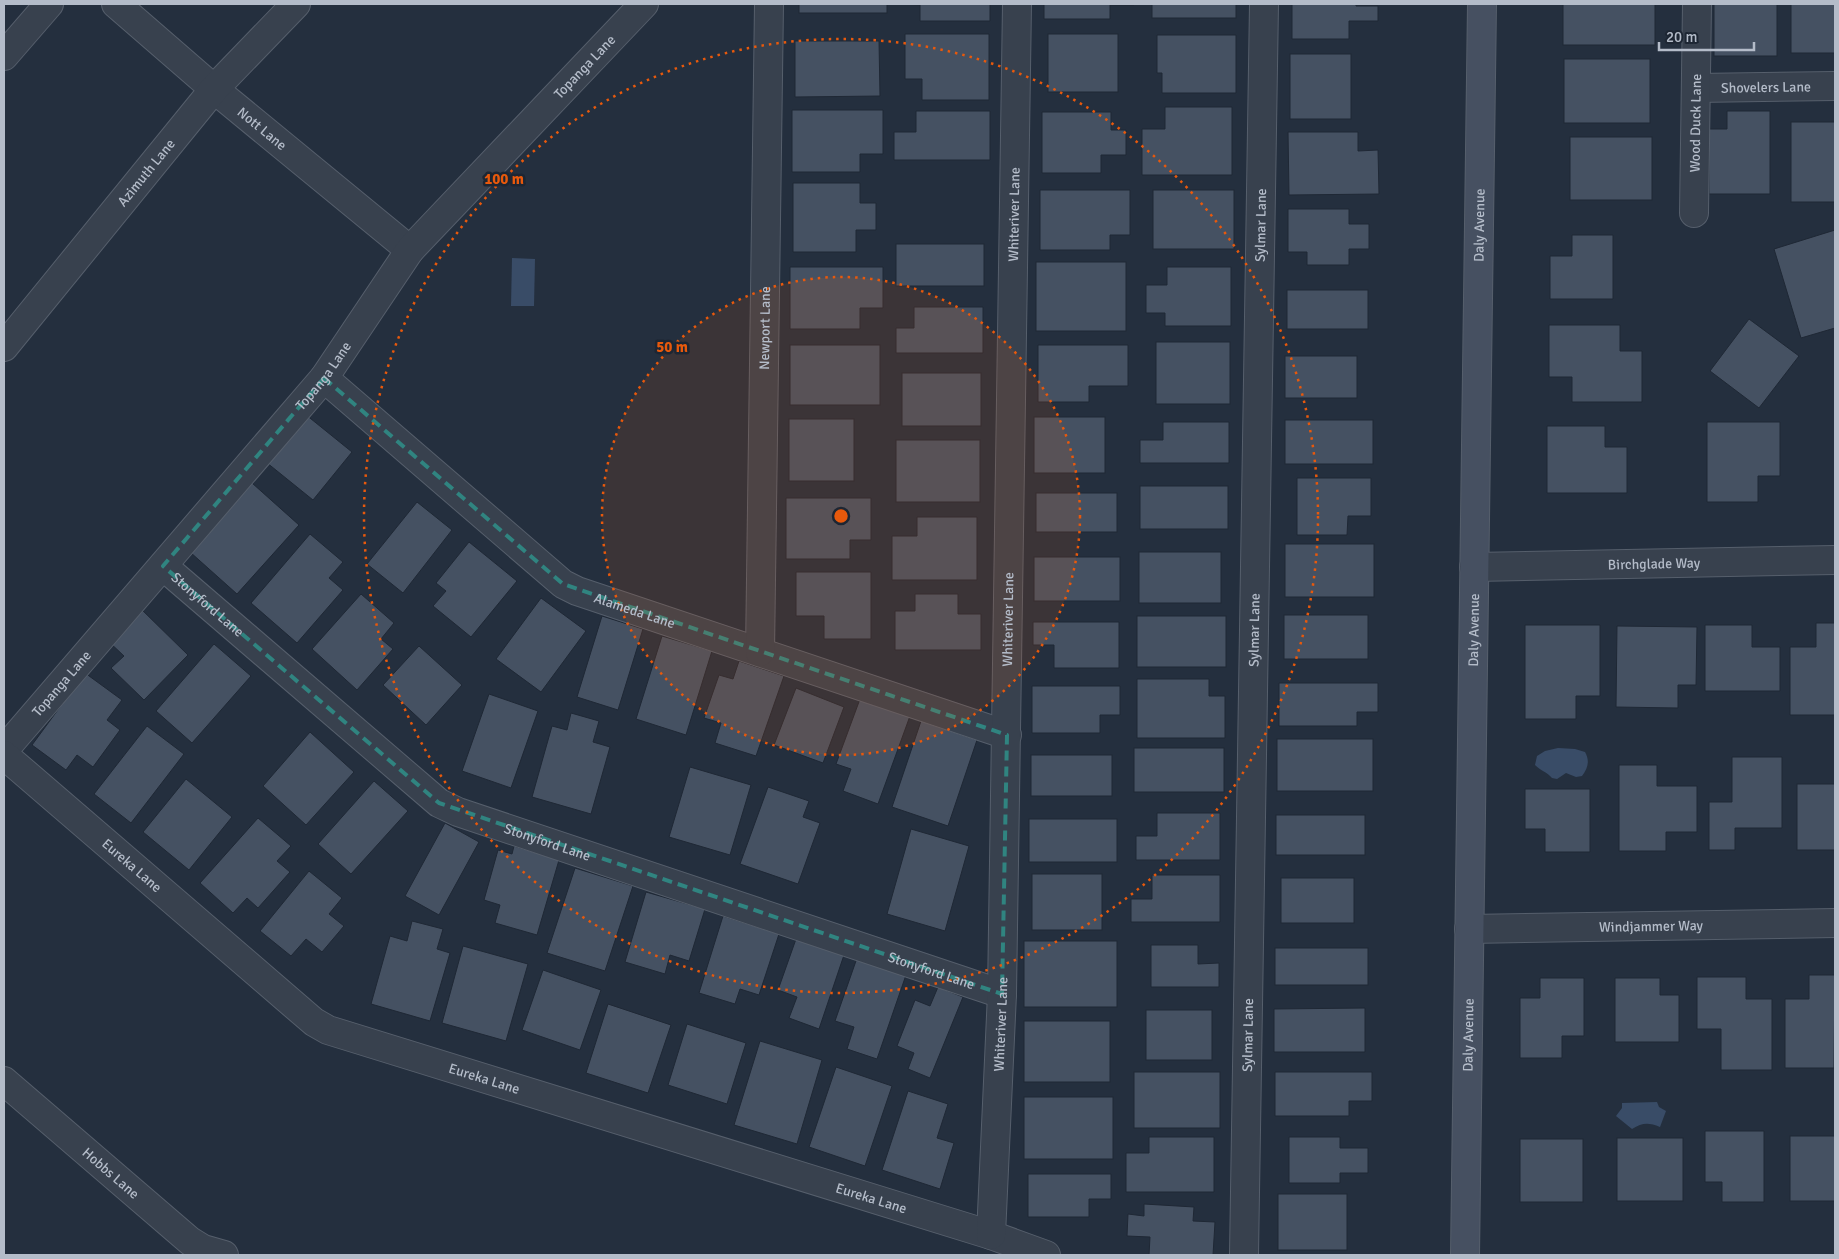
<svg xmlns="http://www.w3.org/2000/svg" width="1839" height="1259" font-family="Signika,sans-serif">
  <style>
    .water { fill: #394c67 }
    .building { fill: #455162; stroke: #1f2835 }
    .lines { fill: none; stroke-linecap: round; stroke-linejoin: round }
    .street-casing { stroke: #565f6c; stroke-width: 30 }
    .secondary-casing { stroke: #565f6c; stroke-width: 30 }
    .street { stroke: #38414e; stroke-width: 28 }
    .secondary { stroke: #465061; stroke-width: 28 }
    .marked { fill: none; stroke: #308480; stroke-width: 4; stroke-dasharray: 10 6; stroke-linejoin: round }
    .ring { fill: none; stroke: #e8590c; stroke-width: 2.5; stroke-dasharray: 2.5 5 }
    .labels { text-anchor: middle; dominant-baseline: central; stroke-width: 5; stroke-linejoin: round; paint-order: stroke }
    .street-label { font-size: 14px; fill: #b4bcc9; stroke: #1d2633 }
    .centre { fill: #e8590c; stroke: #1d2633; stroke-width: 2.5 }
    .ring-label { font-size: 15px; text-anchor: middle; font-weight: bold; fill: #e8590c; stroke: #1d2633; stroke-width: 5; stroke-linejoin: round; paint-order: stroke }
  </style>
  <rect width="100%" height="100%" fill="#242f3e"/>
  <g class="water">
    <polygon points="512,258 535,259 534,306 511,306"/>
    <path d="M1558 748 1575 749 1585 752C1590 761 1588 768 1582 776L1576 777 1566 773 1557 779 1552 778C1547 772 1541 771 1535 765L1537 756 1545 751Z"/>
    <path d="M1657 1102 1659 1107 1666 1111 1660 1127C1648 1122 1642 1123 1632 1129L1616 1116 1622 1108V1103Z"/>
  </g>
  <g class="building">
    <rect x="799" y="4" width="88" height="9"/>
    <polygon points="899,4 990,4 990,21 920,21 920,5"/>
    <polygon points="1044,4 1134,4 1134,5 1110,5 1110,19 1044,19"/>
    <rect x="1152" y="4" width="84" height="14"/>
    <polygon points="1292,4 1356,4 1356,6 1378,6 1378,21 1349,21 1349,39 1292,39"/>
    <rect x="1563" y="4" width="92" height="41"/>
    <rect x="1714" y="4" width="63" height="52"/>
    <rect x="1791" y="4" width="44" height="49"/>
    <polygon points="905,34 989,34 989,100 922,100 922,79 905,79"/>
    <rect x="1048" y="34" width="70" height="58"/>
    <polygon points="1157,35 1236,35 1236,93 1162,93 1162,73 1157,73"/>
    <polygon points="795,41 879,41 880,96 795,97"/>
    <rect x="1290" y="54" width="61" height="65"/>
    <rect x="1564" y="59" width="86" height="64"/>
    <polygon points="1165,107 1232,107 1232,175 1142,175 1142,129 1165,129"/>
    <polygon points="792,110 883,110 883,154 860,154 860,172 792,172"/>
    <polygon points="916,111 990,111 990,160 894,160 894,132 916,132"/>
    <polygon points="1727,111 1770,111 1770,194 1709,194 1709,129 1727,129"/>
    <polygon points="1042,112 1111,112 1111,130 1126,130 1126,155 1101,155 1101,173 1042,173"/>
    <rect x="1791" y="122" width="44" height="80"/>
    <polygon points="1288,132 1358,132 1358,151 1378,150 1379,194 1289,195"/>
    <rect x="1570" y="137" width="82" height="63"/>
    <polygon points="793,183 860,183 860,203 876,203 876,230 856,230 856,252 793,252"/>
    <polygon points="1040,190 1130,190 1130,235 1110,235 1110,250 1040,250"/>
    <rect x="1153" y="190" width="81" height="59"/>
    <polygon points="1288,209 1349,209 1349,224 1369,224 1369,249 1349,249 1349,265 1307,265 1307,252 1288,252"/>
    <polygon points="1835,230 1835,328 1801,338 1774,249"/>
    <polygon points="1572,235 1613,235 1613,299 1550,299 1550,256 1572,256"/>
    <rect x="896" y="244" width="88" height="42"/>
    <rect x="1036" y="262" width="90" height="69"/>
    <polygon points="790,267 883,267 883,308 860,308 860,329 790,329"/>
    <polygon points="1167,267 1231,267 1231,326 1165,326 1165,313 1146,313 1146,285 1167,285"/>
    <rect x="1287" y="290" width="81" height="39"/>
    <polygon points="914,307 983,307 983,353 896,353 896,328 914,328"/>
    <polygon points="1749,319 1799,356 1759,408 1710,371"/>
    <polygon points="1549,325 1620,325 1620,351 1642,351 1642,402 1572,402 1572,377 1549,377"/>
    <rect x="1156" y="342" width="74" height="62"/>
    <rect x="790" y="345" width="90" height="60"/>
    <polygon points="1038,345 1128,345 1128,386 1089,386 1089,402 1038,402"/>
    <rect x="1285" y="356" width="72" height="42"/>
    <rect x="902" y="373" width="79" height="53"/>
    <polygon points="300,410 352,452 313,500 261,458"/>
    <rect x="1034" y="417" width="71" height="56"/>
    <rect x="789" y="419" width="65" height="62"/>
    <rect x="1285" y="420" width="88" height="44"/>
    <polygon points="1163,422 1229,422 1229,463 1140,463 1140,440 1163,440"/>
    <polygon points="1707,422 1780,422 1780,476 1758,476 1758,502 1707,502"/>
    <polygon points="1547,426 1605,426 1605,447 1627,447 1627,493 1547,493"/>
    <rect x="896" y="440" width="84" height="62"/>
    <polygon points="1297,478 1371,478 1371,516 1348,516 1347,535 1297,535"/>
    <polygon points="252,483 299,525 237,594 190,552"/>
    <rect x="1140" y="486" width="88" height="43"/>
    <rect x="1036" y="493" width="81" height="39"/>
    <polygon points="786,498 871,498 871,540 850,540 850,559 786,559"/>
    <polygon points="417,502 452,530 403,593 367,564"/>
    <polygon points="917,517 977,517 977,580 892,580 892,536 917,536"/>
    <polygon points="310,534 343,562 329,578 343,590 297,643 251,603"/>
    <polygon points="469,542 517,581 471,637 433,606 446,591 436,583"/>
    <rect x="1285" y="544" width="89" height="53"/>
    <rect x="1139" y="552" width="82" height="51"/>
    <rect x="1034" y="557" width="86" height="44"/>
    <polygon points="796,572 871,572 871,639 824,639 824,616 796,616"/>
    <polygon points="361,594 394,623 381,639 393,649 357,690 312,649"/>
    <polygon points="915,594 958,594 958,614 981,614 981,650 895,650 895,611 915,611"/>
    <polygon points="541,598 586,631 541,692 496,659"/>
    <polygon points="139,607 188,655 144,700 111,668 124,656 107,640"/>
    <rect x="1284" y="615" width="84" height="44"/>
    <polygon points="602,616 643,629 618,710 577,697"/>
    <rect x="1137" y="616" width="89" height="51"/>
    <polygon points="1033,622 1119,622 1119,668 1054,668 1054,645 1033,645"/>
    <polygon points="1816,623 1835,623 1835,715 1790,715 1790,647 1816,647"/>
    <polygon points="1525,625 1600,625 1600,696 1576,696 1576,719 1525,719"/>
    <polygon points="1705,625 1752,625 1752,647 1780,647 1780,691 1705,691"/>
    <polygon points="1617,626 1697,627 1696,685 1678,685 1678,708 1616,707"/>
    <polygon points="662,636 712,651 686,735 636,719"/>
    <polygon points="214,644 251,676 192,743 156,711"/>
    <polygon points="419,646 462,685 426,725 383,685"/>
    <polygon points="739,661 784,676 756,756 715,743 721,723 704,718 719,675 733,679"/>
    <polygon points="85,673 122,700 107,720 120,730 93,767 77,755 66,770 32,745"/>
    <polygon points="1137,679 1209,679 1209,696 1225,696 1225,738 1137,738"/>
    <polygon points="1279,683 1378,683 1378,712 1357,712 1357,726 1279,726"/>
    <polygon points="1032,686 1120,686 1120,715 1100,715 1100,733 1032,733"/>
    <polygon points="796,688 844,707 823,763 774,745"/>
    <polygon points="489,694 538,711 511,788 462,771"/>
    <polygon points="860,699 910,716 878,804 843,791 851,769 836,764"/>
    <polygon points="571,713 599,721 593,742 610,747 591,814 532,797 552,726 567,730"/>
    <polygon points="921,721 977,740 948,826 892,807"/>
    <polygon points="147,726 184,754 131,823 94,794"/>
    <polygon points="310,732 354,772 306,825 263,786"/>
    <rect x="1277" y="739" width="96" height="52"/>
    <rect x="1134" y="748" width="90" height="44"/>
    <rect x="1031" y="755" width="81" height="41"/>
    <polygon points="1732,757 1782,757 1782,828 1735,828 1735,850 1709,850 1709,802 1732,802"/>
    <polygon points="1619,765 1657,765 1657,786 1697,786 1697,832 1666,832 1666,851 1619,851"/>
    <polygon points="690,767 751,785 730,855 669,837"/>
    <polygon points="186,779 232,817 189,870 143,832"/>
    <polygon points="374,781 408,811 351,874 318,844"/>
    <rect x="1797" y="784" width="38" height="66"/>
    <polygon points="768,787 809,801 803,817 820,823 798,884 740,864"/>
    <polygon points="1525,789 1590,789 1590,852 1545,852 1545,829 1525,829"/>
    <polygon points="1157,813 1220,813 1220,860 1136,860 1136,836 1157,836"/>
    <rect x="1276" y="815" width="89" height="40"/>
    <polygon points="258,818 291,846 277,861 290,872 258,908 247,898 233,913 200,883"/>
    <rect x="1029" y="819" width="88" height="43"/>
    <polygon points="445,823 479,842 439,915 405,896"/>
    <polygon points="911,829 969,846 945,931 887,914"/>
    <polygon points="514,846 559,860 537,935 495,923 500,905 484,900 498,850 512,854"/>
    <polygon points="575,868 633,886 605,971 547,953"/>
    <polygon points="309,871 342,898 329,914 344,926 322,952 306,939 291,956 260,931"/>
    <rect x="1032" y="874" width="70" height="56"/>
    <polygon points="1152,875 1220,875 1220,922 1131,922 1131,899 1152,899"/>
    <rect x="1281" y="878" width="73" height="45"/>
    <polygon points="646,892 705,909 689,961 670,955 665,974 625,962"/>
    <polygon points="723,916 779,934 759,995 740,989 735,1004 699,993"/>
    <polygon points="412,921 443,929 437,949 450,953 430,1021 371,1004 390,936 407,941"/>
    <polygon points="796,939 844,955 819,1029 789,1018 797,997 778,990"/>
    <rect x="1024" y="941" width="93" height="66"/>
    <polygon points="1151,945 1198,945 1198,964 1219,963 1219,987 1151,987"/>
    <polygon points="463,946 528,964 506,1041 442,1023"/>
    <rect x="1275" y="948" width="93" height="37"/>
    <polygon points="857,958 906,975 877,1059 847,1049 854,1027 835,1021"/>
    <polygon points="543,970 601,990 580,1050 522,1030"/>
    <polygon points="1809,975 1835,975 1834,1068 1785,1068 1785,999 1809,999"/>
    <polygon points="1697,977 1746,977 1746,999 1772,999 1772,1070 1721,1070 1721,1029 1697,1029"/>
    <polygon points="1540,978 1584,978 1584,1036 1562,1036 1562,1058 1520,1058 1520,998 1540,998"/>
    <polygon points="1615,978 1660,978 1660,995 1679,995 1679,1042 1615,1042"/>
    <polygon points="938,987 963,997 930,1078 908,1069 914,1053 897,1046 915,1000 930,1006"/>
    <polygon points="608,1004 671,1025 648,1093 586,1073"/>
    <polygon points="1365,1008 1365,1052 1274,1052 1274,1009"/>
    <rect x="1146" y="1010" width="66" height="50"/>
    <rect x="1024" y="1021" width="86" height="61"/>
    <polygon points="687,1024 746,1043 727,1104 668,1085"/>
    <polygon points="760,1041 822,1060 797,1144 734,1125"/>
    <polygon points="836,1067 892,1086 865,1166 809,1147"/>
    <rect x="1134" y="1072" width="86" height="56"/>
    <polygon points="1275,1072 1372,1072 1372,1101 1349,1101 1349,1116 1275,1116"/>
    <polygon points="908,1091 948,1104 937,1138 954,1143 940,1189 882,1170"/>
    <rect x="1024" y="1097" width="89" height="62"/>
    <polygon points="1705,1131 1764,1131 1764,1202 1722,1202 1722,1182 1705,1182"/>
    <rect x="1790" y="1136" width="45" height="65"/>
    <polygon points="1149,1137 1214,1137 1214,1192 1126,1192 1126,1153 1149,1153"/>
    <polygon points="1289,1137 1340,1137 1340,1148 1368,1148 1368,1173 1340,1173 1340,1183 1289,1183"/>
    <rect x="1617" y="1138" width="66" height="63"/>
    <rect x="1520" y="1139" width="63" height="63"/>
    <polygon points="1028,1174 1111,1174 1111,1199 1089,1199 1089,1217 1028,1217"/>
    <rect x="1278" y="1194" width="69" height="56"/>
    <polygon points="1144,1204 1194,1207 1193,1221 1215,1222 1213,1255 1149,1255 1150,1237 1127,1236 1128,1214 1144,1216"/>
  </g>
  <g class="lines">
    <defs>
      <g id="street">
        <path id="s1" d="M116 4 214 89 410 250"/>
        <polyline points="4,56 49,4"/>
        <path id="s2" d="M1696 88 1835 86"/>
        <path id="s3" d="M1694 213 1697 4"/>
        <path id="s4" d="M4 347 214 89 296 4"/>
        <path id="s5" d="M324 378 563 584 577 591 1007 735"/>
        <path id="s6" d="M163 566 439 803 458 812 1002 994"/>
        <path id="s7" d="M1474 567 1835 560"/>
        <path id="s8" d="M760 652 769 4"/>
        <path id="s9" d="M4 750 324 378 410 250 644 4"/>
        <path id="s10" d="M4 755 314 1022 328 1030 991 1235 1046 1255"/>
        <path id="s11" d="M1469 929 1835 923"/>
        <path id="s12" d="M4 1081 190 1241 203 1249 224 1255"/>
        <path id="s13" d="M991 1235 1002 994 1017 4"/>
        <path id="s14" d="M1244 1255 1264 4"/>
      </g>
      <g id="secondary">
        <path id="s15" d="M1465 1255 1482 4"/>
      </g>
    </defs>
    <use href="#street" class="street-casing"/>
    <use href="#secondary" class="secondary-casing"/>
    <use href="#street" class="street"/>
    <use href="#secondary" class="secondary"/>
  </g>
  <path class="marked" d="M324 378 563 584 1007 735 1002 994 439 803 163 566Z"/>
  <circle cx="841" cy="516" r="239" fill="#e8590c" fill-opacity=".12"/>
  <g class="ring">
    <circle cx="841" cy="516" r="239"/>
    <circle cx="841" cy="516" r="477"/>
  </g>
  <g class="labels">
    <g class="street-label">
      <text stroke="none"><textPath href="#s9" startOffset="898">Topanga Lane</textPath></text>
      <text stroke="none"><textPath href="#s2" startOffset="70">Shovelers Lane</textPath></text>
      <text stroke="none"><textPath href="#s3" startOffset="90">Wood Duck Lane</textPath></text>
      <text stroke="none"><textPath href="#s1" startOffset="192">Nott Lane</textPath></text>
      <text stroke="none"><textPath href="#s4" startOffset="225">Azimuth Lane</textPath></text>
      <text stroke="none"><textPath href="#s13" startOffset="1021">Whiteriver Lane</textPath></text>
      <text stroke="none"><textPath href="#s14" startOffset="1030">Sylmar Lane</textPath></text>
      <text stroke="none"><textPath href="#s15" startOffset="1030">Daly Avenue</textPath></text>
      <text stroke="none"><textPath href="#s8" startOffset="324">Newport Lane</textPath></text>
      <text stroke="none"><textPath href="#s9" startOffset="492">Topanga Lane</textPath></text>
      <text stroke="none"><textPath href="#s7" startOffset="180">Birchglade Way</textPath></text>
      <text stroke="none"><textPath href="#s6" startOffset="59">Stonyford Lane</textPath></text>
      <text stroke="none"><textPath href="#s5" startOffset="392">Alameda Lane</textPath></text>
      <text stroke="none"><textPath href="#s13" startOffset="616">Whiteriver Lane</textPath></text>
      <text stroke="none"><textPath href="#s15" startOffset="625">Daly Avenue</textPath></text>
      <text stroke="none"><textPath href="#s14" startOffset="625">Sylmar Lane</textPath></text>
      <text stroke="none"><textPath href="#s9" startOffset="88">Topanga Lane</textPath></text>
      <text stroke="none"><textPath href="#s6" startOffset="479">Stonyford Lane</textPath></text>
      <text stroke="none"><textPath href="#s10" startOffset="169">Eureka Lane</textPath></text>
      <text stroke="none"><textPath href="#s11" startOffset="182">Windjammer Way</textPath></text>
      <text stroke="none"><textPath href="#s6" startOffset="884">Stonyford Lane</textPath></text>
      <text stroke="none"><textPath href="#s13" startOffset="211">Whiteriver Lane</textPath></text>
      <text stroke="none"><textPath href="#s14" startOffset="220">Sylmar Lane</textPath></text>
      <text stroke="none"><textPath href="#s15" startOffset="220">Daly Avenue</textPath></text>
      <text stroke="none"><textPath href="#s10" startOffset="589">Eureka Lane</textPath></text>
      <text stroke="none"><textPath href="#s12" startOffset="141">Hobbs Lane</textPath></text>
      <text stroke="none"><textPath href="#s10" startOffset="994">Eureka Lane</textPath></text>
    </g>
  </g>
  <circle cx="841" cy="516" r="8" class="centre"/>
  <g class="ring-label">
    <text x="504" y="184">100 m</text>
    <text x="672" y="352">50 m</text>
  </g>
  <rect width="1839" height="1259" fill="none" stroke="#b4bcc9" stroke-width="10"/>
  <path d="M1659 42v8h95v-8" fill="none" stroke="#b4bcc9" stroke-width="2.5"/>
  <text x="1666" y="42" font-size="15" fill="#b4bcc9" stroke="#1d2633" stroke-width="4" paint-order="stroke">20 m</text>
</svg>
